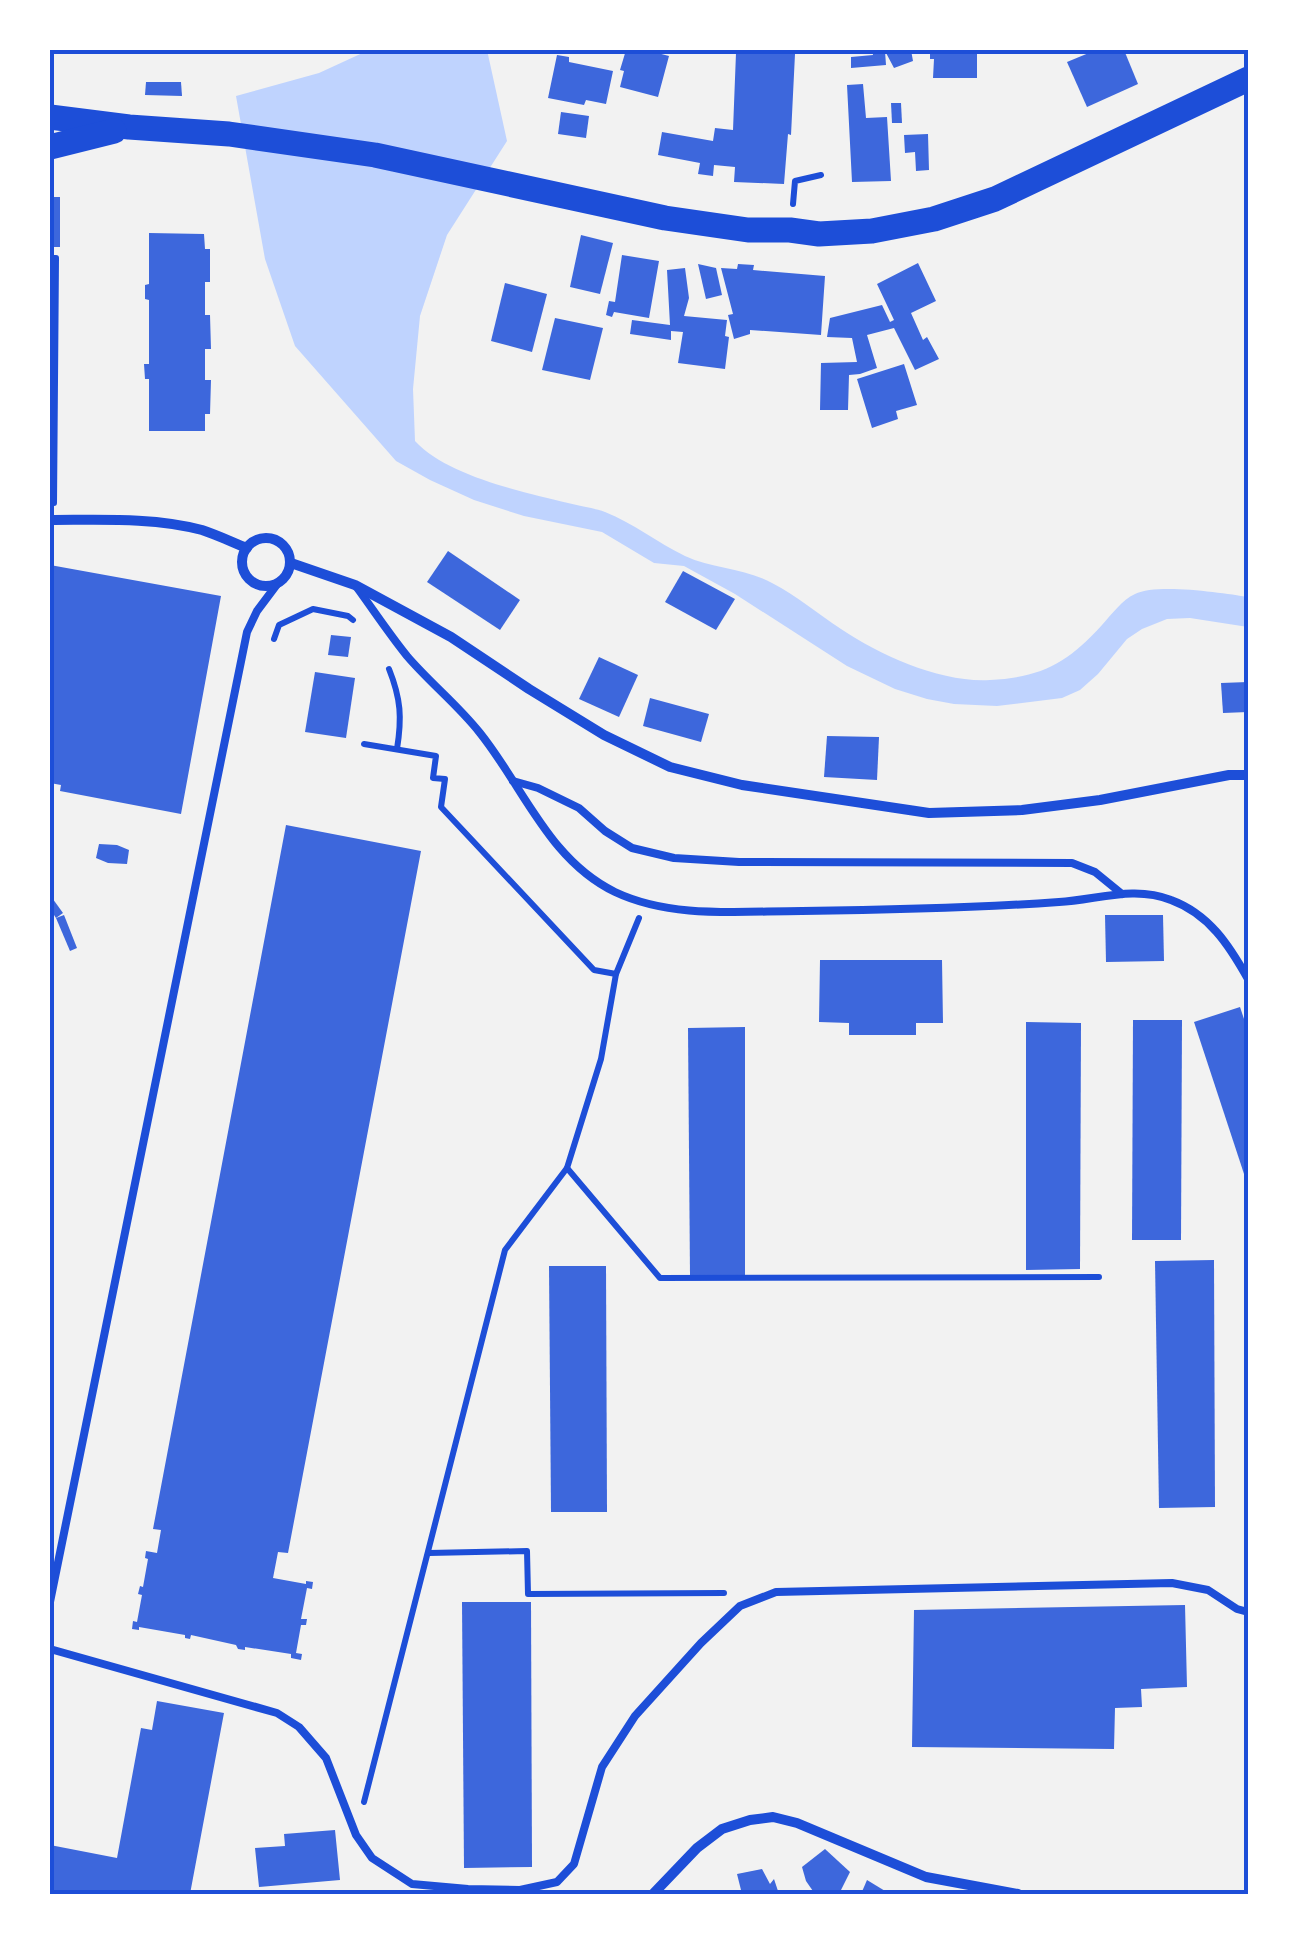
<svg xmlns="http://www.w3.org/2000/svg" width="1298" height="1944" font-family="'Archivo Narrow',sans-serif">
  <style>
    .water { fill: #bfd3fe }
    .building { fill: #3d67dc }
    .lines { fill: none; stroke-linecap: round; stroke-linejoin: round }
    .path { stroke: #1d4ed8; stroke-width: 6 }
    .service { stroke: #1d4ed8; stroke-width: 8 }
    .minor { stroke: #1d4ed8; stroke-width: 10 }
    .primary { stroke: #1d4ed8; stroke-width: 25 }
    .neatline { fill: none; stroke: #1d4ed8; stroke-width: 4 }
  </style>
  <rect width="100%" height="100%" fill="#f2f2f2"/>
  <path class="water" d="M369 50H487L507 141 447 235 420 316 413 389 415 441C447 476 523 492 568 503 580 506 594 508 605 512 633 523 658 543 685 556 713 569 745 568 772 583 797 596 818 614 841 629 881 656 942 683 990 680 1043 677 1067 663 1102 625 1112 614 1122 600 1135 594 1157 583 1223 593 1248 597V627L1190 618 1167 619 1142 629 1127 639 1098 674 1080 690 1062 698 997 706 954 704 927 699 895 689 847 666 735 594 684 566 654 563 602 532 524 516 474 500 430 480 396 461 295 346 265 259 236 96 319 73Z"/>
  <g class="building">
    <polygon points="626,50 646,50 669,56 658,97 620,87 624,71 620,70"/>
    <polygon points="872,50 911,50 913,61 894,68 885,51 886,65 851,68 851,57 873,55"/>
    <polygon points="930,50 977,50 977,78 933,78 934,59 930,59"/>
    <polygon points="1096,50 1124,50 1138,84 1087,107 1067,62"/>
    <polygon points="736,53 795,54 791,135 788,134 784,184 734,182 735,167 714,165 713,176 698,174 700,163 658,155 662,132 713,141 715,128 733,130"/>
    <polygon points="557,55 569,57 569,62 613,71 606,104 586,100 584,105 548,98"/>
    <polygon points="146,82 181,82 182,96 145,95"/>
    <polygon points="863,84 866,118 887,117 891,181 852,182 847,85"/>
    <polygon points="891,103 901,103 902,123 892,123"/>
    <polygon points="561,112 589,116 586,138 558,134"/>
    <polygon points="928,134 929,170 916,171 915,152 905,153 904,135"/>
    <rect x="50" y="197" width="10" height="50"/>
    <polygon points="149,233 204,234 205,249 210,249 210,282 205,282 205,315 210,315 211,349 205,349 205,380 211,380 210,414 205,414 205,431 149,431 149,379 145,379 144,364 149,364 149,300 145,299 145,285 149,284"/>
    <polygon points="581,235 613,243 600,294 570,287"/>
    <polygon points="622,255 659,261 649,318 614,312 612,317 606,315 609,301 615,302"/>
    <polygon points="918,263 936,301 911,313 923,340 927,337 939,359 915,370 894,328 867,335 877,368 860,374 849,375 848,410 820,410 821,363 857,362 852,338 827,337 830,318 882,305 890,322 894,320 877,284"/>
    <polygon points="698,264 716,268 722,295 706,299"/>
    <polygon points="738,264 754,265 753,270 825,276 821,335 750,330 750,334 734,339 728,315 733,314 721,268 737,269"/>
    <polygon points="685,268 689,298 684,316 727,320 725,336 729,337 725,369 678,363 683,332 671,331 671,340 630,334 632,320 670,325 667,270"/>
    <polygon points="505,283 547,294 532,352 491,341"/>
    <polygon points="555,318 603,328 590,380 542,370"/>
    <polygon points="904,364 917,405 896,411 898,419 872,428 857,379"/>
    <polygon points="448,551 520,600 500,630 427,582"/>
    <polygon points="50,565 221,596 181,814 60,791 61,785 50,783"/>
    <polygon points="683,571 735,599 716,630 665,602"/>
    <polygon points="331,635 351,637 348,657 328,655"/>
    <polygon points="599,657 638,675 619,717 579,699"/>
    <polygon points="315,672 355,678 346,738 305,732"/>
    <polygon points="1248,682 1248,712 1223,713 1221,683"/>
    <polygon points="650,698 709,714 701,742 643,726"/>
    <polygon points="827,736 879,737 877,780 824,777"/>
    <polygon points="286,825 421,851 288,1553 278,1552 273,1578 306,1584 306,1581 313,1582 312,1589 307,1588 301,1619 307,1619 306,1625 301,1625 296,1653 302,1654 301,1660 291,1658 291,1654 245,1647 245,1650 238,1649 236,1645 191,1635 190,1639 185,1638 185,1635 139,1627 139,1630 132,1629 133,1621 137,1622 142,1595 138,1594 140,1586 143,1587 148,1559 145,1558 146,1551 157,1553 161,1530 153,1529"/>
    <polygon points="99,844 117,845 129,850 127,864 108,863 96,858"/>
    <polygon points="50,895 63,913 56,918 50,909"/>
    <polygon points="64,915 77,948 70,951 56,918"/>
    <polygon points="1105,915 1163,915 1164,961 1106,962"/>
    <polygon points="820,960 942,960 943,1023 916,1023 916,1035 849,1035 849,1023 819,1022"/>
    <polygon points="1240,1007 1248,1031 1247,1183 1194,1022"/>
    <polygon points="1133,1020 1182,1020 1181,1240 1132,1240"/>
    <polygon points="1026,1022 1081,1023 1080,1269 1026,1270"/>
    <polygon points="745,1027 745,1275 690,1275 688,1028"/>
    <polygon points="1214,1260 1215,1507 1159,1508 1155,1261"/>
    <polygon points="549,1266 606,1266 607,1512 551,1512"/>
    <polygon points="462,1602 531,1602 532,1867 464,1868"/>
    <polygon points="1185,1605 1187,1687 1141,1689 1142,1707 1115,1708 1114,1749 912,1747 914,1610"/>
    <polygon points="157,1701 224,1713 190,1894 50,1894 50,1845 117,1858 141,1728 152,1730"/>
    <polygon points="335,1830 340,1880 259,1887 255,1848 285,1846 284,1834"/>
    <polygon points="825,1849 850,1872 839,1894 815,1894 806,1881 802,1867"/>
    <polygon points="762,1869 770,1884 774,1879 779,1894 742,1894 737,1874"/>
    <polygon points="867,1880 890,1894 861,1894"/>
  </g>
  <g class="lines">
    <g class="path">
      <polyline points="793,204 795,181 821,175"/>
      <polyline points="50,258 56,258 54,503"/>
      <polyline points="274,639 279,625 313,609 348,616 353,620"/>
      <path d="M389 669C401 699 402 718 397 749"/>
      <polyline points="364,744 436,756 433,778 445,779 441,807 594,970 616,974"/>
      <polyline points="567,1168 660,1278 1099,1277"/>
      <polyline points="429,1553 527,1551 528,1594 724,1593"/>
      <polyline points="364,1802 505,1250 567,1168 601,1059 616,974 639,918"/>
    </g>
    <g class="service">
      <path d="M358 589C374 611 390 635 407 656 430 683 458 705 480 733 524 788 549 860 615 892 672 919 740 911 802 911 888 910 974 908 1059 902 1097 900 1134 885 1171 900 1209 914 1229 945 1248 979"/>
      <polyline points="513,781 538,788 579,808 605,831 632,848 674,858 739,862 1072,863 1095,872 1122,894"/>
      <polyline points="50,1602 247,632 257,611 278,583"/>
      <polyline points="50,1649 277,1713 299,1727 326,1758 356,1835 372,1858 412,1884 468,1889 520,1890 557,1882 574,1864 602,1767 635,1716 701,1643 740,1606 776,1592 1172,1583 1208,1590 1237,1609 1248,1612"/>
    </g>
    <g class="minor">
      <path d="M50 520C99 520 154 517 202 530 217 535 232 542 247 548"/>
      <circle cx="266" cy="562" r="24"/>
      <polyline points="291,563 355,585 451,637 529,689 604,735 670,767 742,785 929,813 1022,810 1100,800 1229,775 1248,775"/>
      <polyline points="653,1894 697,1848 722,1829 750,1820 773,1817 797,1823 926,1877 1018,1894"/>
    </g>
    <g class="primary">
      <polyline points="50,117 129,127 229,134 375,155 665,218 748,230 790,230 819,234 872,231 934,219 995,199 1248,79"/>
      <polyline points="50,147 114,131"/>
    </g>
  </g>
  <rect width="1298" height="1944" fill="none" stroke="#ffffff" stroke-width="105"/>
  <rect x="52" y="52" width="1194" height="1840" class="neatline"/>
</svg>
